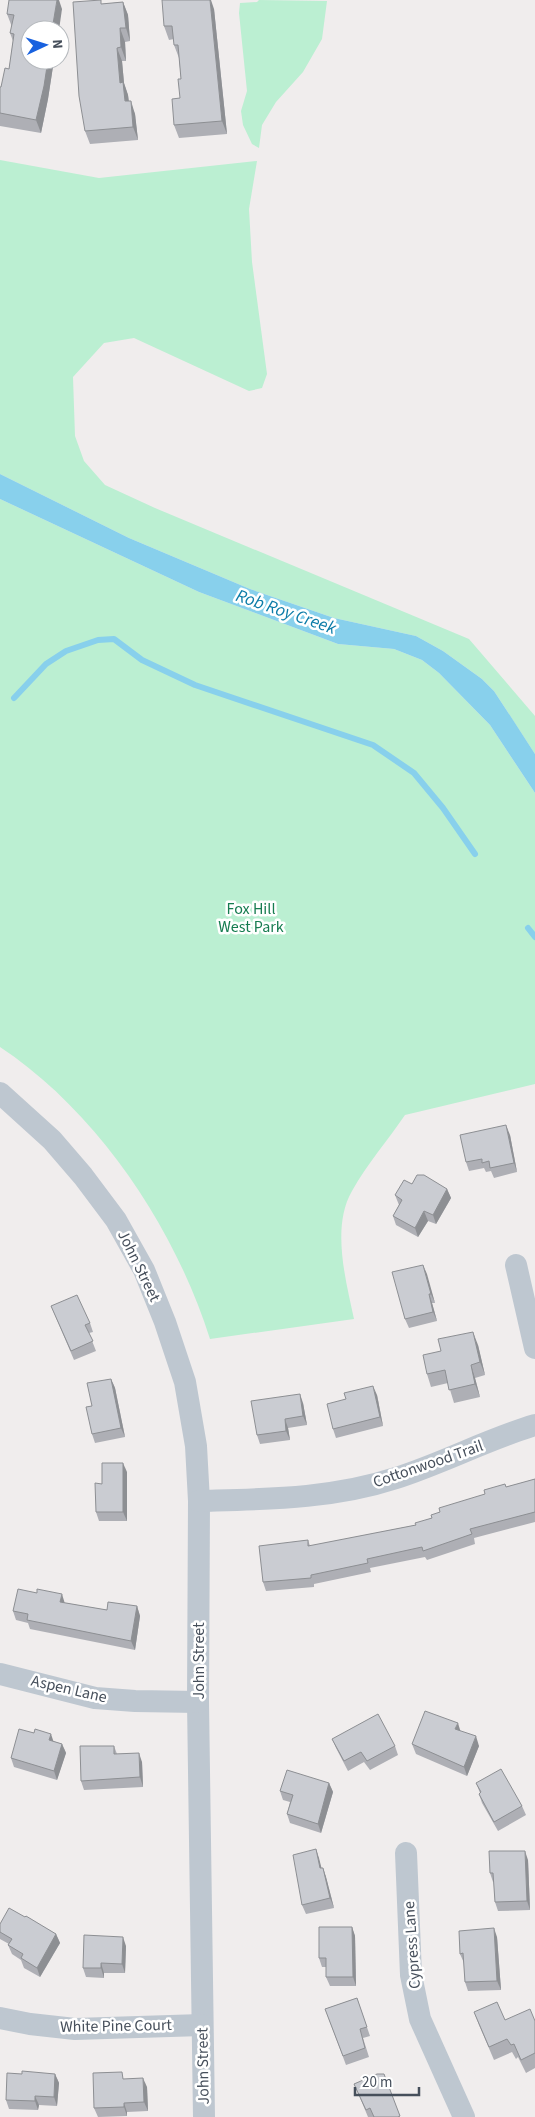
<svg xmlns="http://www.w3.org/2000/svg" width="535" height="2117" font-family="'Source Sans 3',sans-serif">
  <style>
    .green { fill: #bbefd2 }
    .water { fill: #88d0ec }
    .lines { fill: none; stroke-linecap: round; stroke-linejoin: round }
    .stream { stroke: #88d0ec; stroke-width: 6 }
    .street { stroke: #bec7d0; stroke-width: 22 }
    .wall { fill: #aeafb5 }
    .shaded-wall { fill: #8d8f93 }
    .building { fill: #caccd2; stroke: #8d8f93 }
    .labels { text-anchor: middle; dominant-baseline: central; stroke-width: 5; stroke-linejoin: round; paint-order: stroke }
    .park-label { font-size: 16px; fill: #167c50; stroke: #fff }
    .street-label { font-size: 16px; fill: #464f5b; stroke: #fff }
    .water-label { font-size: 18px; font-style: italic; fill: #0c7ca8; stroke: #fff }
  </style>
  <rect width="100%" height="100%" fill="#f0eded"/>
  <g class="green">
    <polygon points="259,0 327,1 322,39 303,72 276,102 262,125 259,148 252,144 243,125 241,111 247,91 239,13 240,3 257,2"/>
    <polygon points="0,160 99,178 257,161 249,209 252,262 267,374 262,388 249,391 134,338 104,343 73,377 75,436 84,461 105,485 155,508 469,639 535,716 535,754 494,691 482,679 443,651 416,636 334,618 250,589 129,538 0,474"/>
    <path d="M0 499 199 592 338 644 394 649 422 660 439 673 490 725 535 793V1084L405 1115C388 1140 367 1164 352 1191 331 1227 346 1281 354 1319L210 1339C175 1228 98 1112 0 1047Z"/>
  </g>
  <polygon class="water" points="0,474 129,538 250,589 334,618 416,636 443,651 482,679 494,691 515,723 535,754 535,793 490,725 439,673 422,660 394,649 338,644 199,592 0,499"/>
  <g class="lines">
    <g class="stream">
      <polyline points="14,698 46,664 66,651 98,640 114,639 142,660 195,685 373,745 414,773 443,808 475,854"/>
      <polyline points="528,928 535,937"/>
    </g>
    <g class="street">
      <polyline points="0,1093 52,1140 83,1176 116,1220 144,1270 165,1322 185,1382 196,1446 199,1501 198,1702 204,2117"/>
      <polyline points="516,1265 535,1348"/>
      <path d="M199 1501C266 1499 332 1499 396 1478 443 1463 488 1439 535 1425"/>
      <polyline points="0,1674 95,1698 135,1701 198,1702"/>
      <polyline points="406,1853 411,1975 420,2019 464,2117"/>
      <polyline points="0,2018 30,2024 75,2029 202,2025"/>
    </g>
  </g>
  <g class="wall">
    <polygon points="123,2 128,15 130,41 125,42 126,61 122,61 124,83 128,95 129,101 135,114 138,140 90,144 85,131 102,4"/>
    <polygon points="62,9 30,60 54,60 48,99 41,133 0,126 0,87 1,87 9,69 13,41 10,33 12,27 7,14"/>
    <polygon points="214,9 227,134 179,138 174,125 180,98 181,79 179,58 174,45 174,39 169,40 164,26"/>
    <polygon points="510,1135 517,1172 494,1178 491,1171 486,1172 484,1168 469,1171 466,1162"/>
    <polygon points="412,1184 447,1189 451,1198 436,1224 428,1221 418,1237 396,1225 393,1216 399,1205 395,1195"/>
    <polygon points="423,1265 435,1303 432,1303 437,1321 409,1328 405,1319"/>
    <polygon points="51,1306 90,1323 93,1332 89,1333 96,1351 74,1360"/>
    <polygon points="478,1345 485,1375 475,1378 480,1397 454,1403 448,1383 431,1387 427,1374"/>
    <polygon points="111,1379 115,1388 125,1437 95,1443 92,1434 92,1406"/>
    <polygon points="377,1395 383,1426 336,1438 333,1429 346,1399"/>
    <polygon points="303,1403 307,1425 288,1428 290,1440 260,1444 257,1435"/>
    <polygon points="127,1472 127,1521 99,1521 96,1512 102,1484"/>
    <polygon points="535,1479 535,1522 474,1538 475,1544 427,1560 425,1557 370,1568 371,1572 314,1584 314,1587 266,1591 263,1582 308,1540 310,1546 416,1525 432,1518 440,1512 506,1487"/>
    <polygon points="65,1603 107,1610 137,1606 140,1616 135,1650 30,1629 28,1623 16,1620 13,1611"/>
    <polygon points="460,1731 479,1746 467,1776 416,1754 412,1744"/>
    <polygon points="332,1739 395,1746 398,1755 370,1770 364,1762 348,1771 336,1748"/>
    <polygon points="53,1741 62,1744 66,1753 57,1780 14,1767 11,1758"/>
    <polygon points="114,1746 117,1754 142,1762 143,1787 84,1790 81,1781"/>
    <polygon points="329,1783 333,1792 321,1833 290,1823 287,1814 290,1802 283,1800 280,1791"/>
    <polygon points="476,1783 522,1806 526,1815 498,1831 482,1803 479,1794 480,1793"/>
    <polygon points="316,1849 321,1868 323,1868 326,1877 334,1908 306,1914 302,1905"/>
    <polygon points="528,1860 530,1910 498,1911 495,1902 494,1882 493,1882 490,1873"/>
    <polygon points="25,1917 56,1934 60,1943 40,1977 24,1968 21,1960 12,1954 8,1945 9,1944 0,1939 0,1924"/>
    <polygon points="352,1927 355,1936 356,1986 330,1986 326,1977 326,1967 322,1967 319,1958"/>
    <polygon points="497,1937 501,1990 468,1991 465,1982 464,1963 460,1954"/>
    <polygon points="126,1946 125,1973 104,1973 104,1978 86,1977 83,1968"/>
    <polygon points="357,1998 370,2036 363,2038 369,2057 346,2065 325,2009"/>
    <polygon points="474,2012 505,2020 535,2021 535,2068 526,2073 518,2057 516,2059 512,2052 494,2060 479,2025"/>
    <polygon points="22,2074 55,2074 59,2083 57,2106 39,2105 38,2110 9,2109 6,2100"/>
    <polygon points="384,2074 400,2117 368,2117 358,2093 354,2084"/>
    <polygon points="125,2079 147,2087 148,2111 127,2112 127,2116 98,2117 94,2108"/>
  </g>
  <g class="shaded-wall">
    <polygon points="57,0 59,0 62,9 59,30 52,30"/>
    <polygon points="210,0 211,0 214,9 227,134 222,121"/>
    <polygon points="123,2 128,15 130,41 126,28"/>
    <polygon points="120,28 125,42 126,61 121,47"/>
    <polygon points="117,48 122,61 124,83 128,95 130,115 120,83"/>
    <polygon points="48,60 54,60 48,99 41,133 36,120"/>
    <polygon points="131,101 135,114 138,140 133,127"/>
    <polygon points="506,1125 510,1135 517,1172 514,1163"/>
    <polygon points="447,1189 451,1198 436,1224 433,1215"/>
    <polygon points="424,1211 428,1221 418,1237 415,1228"/>
    <polygon points="423,1265 427,1274 435,1303 431,1294"/>
    <polygon points="429,1294 432,1303 437,1321 433,1312"/>
    <polygon points="473,1332 478,1345 485,1375 480,1362"/>
    <polygon points="471,1365 475,1378 480,1397 475,1384"/>
    <polygon points="111,1379 115,1388 125,1437 121,1428"/>
    <polygon points="373,1386 377,1395 383,1426 380,1417"/>
    <polygon points="300,1394 303,1403 307,1425 303,1416"/>
    <polygon points="285,1419 288,1428 290,1440 286,1431"/>
    <polygon points="123,1463 127,1472 127,1521 123,1512"/>
    <polygon points="62,1594 65,1604 60,1602"/>
    <polygon points="137,1606 140,1616 135,1650 131,1641"/>
    <polygon points="458,1723 461,1733 455,1729"/>
    <polygon points="51,1734 54,1743 49,1740"/>
    <polygon points="476,1736 479,1746 467,1776 464,1767"/>
    <polygon points="62,1744 66,1753 57,1780 54,1771"/>
    <polygon points="139,1753 142,1762 143,1787 140,1777"/>
    <polygon points="329,1783 333,1792 321,1833 318,1824"/>
    <polygon points="316,1849 319,1858 324,1878 320,1868"/>
    <polygon points="525,1851 528,1860 530,1910 527,1901"/>
    <polygon points="323,1868 326,1877 334,1908 330,1898"/>
    <polygon points="352,1927 355,1936 356,1986 353,1977"/>
    <polygon points="494,1928 497,1937 501,1990 497,1981"/>
    <polygon points="56,1934 60,1943 40,1977 37,1968"/>
    <polygon points="123,1937 126,1946 125,1973 122,1964"/>
    <polygon points="101,1963 104,1973 104,1978 101,1968"/>
    <polygon points="55,2074 59,2083 57,2106 54,2097"/>
    <polygon points="143,2078 147,2087 148,2111 144,2102"/>
    <polygon points="35,2096 39,2105 38,2110 35,2101"/>
    <polygon points="124,2103 127,2112 127,2116 124,2107"/>
  </g>
  <g class="building">
    <polygon points="9,0 57,0 52,30 30,30 30,60 48,60 44,86 36,120 0,113 0,87 1,87 5,68 9,69 14,34 10,33 14,15 7,14"/>
    <polygon points="101,0 101,4 123,2 126,28 120,28 121,47 117,48 120,83 123,82 125,101 131,101 133,127 85,131 79,96 73,2"/>
    <polygon points="162,0 210,0 222,121 174,125 172,99 180,98 178,79 181,79 178,45 174,45 172,26 164,26"/>
    <polygon points="506,1125 514,1163 490,1168 489,1161 482,1163 482,1159 466,1162 460,1135"/>
    <polygon points="417,1175 424,1175 447,1189 433,1215 424,1211 415,1228 393,1216 402,1200 395,1195 404,1180 412,1184"/>
    <polygon points="423,1265 431,1294 429,1294 433,1312 405,1319 392,1272"/>
    <polygon points="77,1295 90,1323 85,1325 93,1341 71,1351 51,1306"/>
    <polygon points="473,1332 480,1362 471,1365 475,1384 449,1390 445,1370 427,1374 423,1355 441,1351 438,1339"/>
    <polygon points="111,1379 121,1428 92,1434 86,1407 92,1406 87,1383"/>
    <polygon points="373,1386 380,1417 333,1429 327,1404 346,1399 344,1393"/>
    <polygon points="300,1394 303,1416 285,1419 286,1431 257,1435 251,1401"/>
    <polygon points="102,1463 123,1463 123,1512 96,1512 95,1483 102,1484"/>
    <polygon points="535,1479 535,1512 470,1529 472,1534 423,1551 422,1547 367,1559 368,1563 311,1575 311,1578 263,1582 259,1546 308,1540 308,1546 416,1525 415,1523 432,1518 431,1515 440,1512 439,1508 485,1494 484,1490 505,1484 506,1487"/>
    <polygon points="18,1589 37,1593 37,1589 62,1594 60,1602 107,1610 108,1602 137,1606 131,1641 27,1620 28,1614 13,1611"/>
    <polygon points="425,1711 458,1723 455,1729 476,1736 464,1767 412,1744"/>
    <polygon points="378,1714 395,1746 367,1761 361,1752 344,1761 332,1739"/>
    <polygon points="19,1729 34,1733 35,1729 51,1734 49,1740 62,1744 54,1771 11,1758"/>
    <polygon points="80,1746 114,1746 114,1754 139,1753 140,1777 81,1781"/>
    <polygon points="501,1769 522,1806 494,1822 479,1794 481,1792 476,1783"/>
    <polygon points="287,1770 329,1783 318,1824 287,1814 293,1795 280,1791"/>
    <polygon points="316,1849 320,1868 323,1868 330,1898 302,1905 293,1855"/>
    <polygon points="489,1851 525,1851 527,1901 495,1902 493,1873 490,1873"/>
    <polygon points="9,1908 25,1917 26,1916 56,1934 37,1968 21,1958 23,1954 8,1945 12,1939 0,1932 0,1924"/>
    <polygon points="319,1927 352,1927 353,1977 326,1977 326,1958 319,1958"/>
    <polygon points="494,1928 497,1981 465,1982 463,1953 460,1954 459,1931"/>
    <polygon points="84,1935 123,1937 122,1964 101,1963 101,1968 83,1968"/>
    <polygon points="357,1998 367,2027 360,2029 365,2048 343,2056 325,2009"/>
    <polygon points="497,2002 505,2020 530,2009 535,2021 535,2053 521,2060 514,2044 511,2045 507,2039 489,2047 474,2012"/>
    <polygon points="22,2071 55,2074 54,2097 35,2096 35,2101 6,2100 7,2073 22,2074"/>
    <polygon points="122,2072 123,2079 143,2078 144,2102 124,2103 124,2107 94,2108 93,2073"/>
    <polygon points="377,2074 384,2074 400,2116 398,2117 374,2117 370,2108 366,2110 354,2084"/>
  </g>
  <g class="labels">
    <g class="park-label">
      <text x="251" y="909">Fox Hill<tspan x="251" dy="18">West Park</tspan></text>
    </g>
    <g class="street-label">
      <text transform="translate(139 1266) rotate(64)">John Street</text>
      <text transform="translate(428 1464) rotate(-19)">Cottonwood Trail</text>
      <text transform="translate(199 1661) rotate(-90)">John Street</text>
      <text transform="translate(69 1689) rotate(13)">Aspen Lane</text>
      <text transform="translate(412 1945) rotate(-94)">Cypress Lane</text>
      <text transform="translate(116 2026) rotate(-1)">White Pine Court</text>
      <text transform="translate(203 2066) rotate(-91)">John Street</text>
    </g>
    <g class="water-label">
      <text transform="translate(286 612) rotate(19)">Rob Roy Creek</text>
    </g>
  </g>
  <g transform="translate(45 45) rotate(86)"><circle r="24" fill="#ffffff" stroke="#b5b9bd"/>
  <path d="M0-4L9 19L0 12L-9 19Z" fill="#1861df"/>
  <text y="-8" font-size="14" font-weight="bold" text-anchor="middle" fill="#464f5b">N</text>
  </g>
  <path d="M355 2087v8h64v-8" fill="none" stroke="#464f5b" stroke-width="2.5"/>
  <text x="362" y="2087" font-size="15" fill="#464f5b" stroke="#ffffff" stroke-width="4" paint-order="stroke">20 m</text>
</svg>
